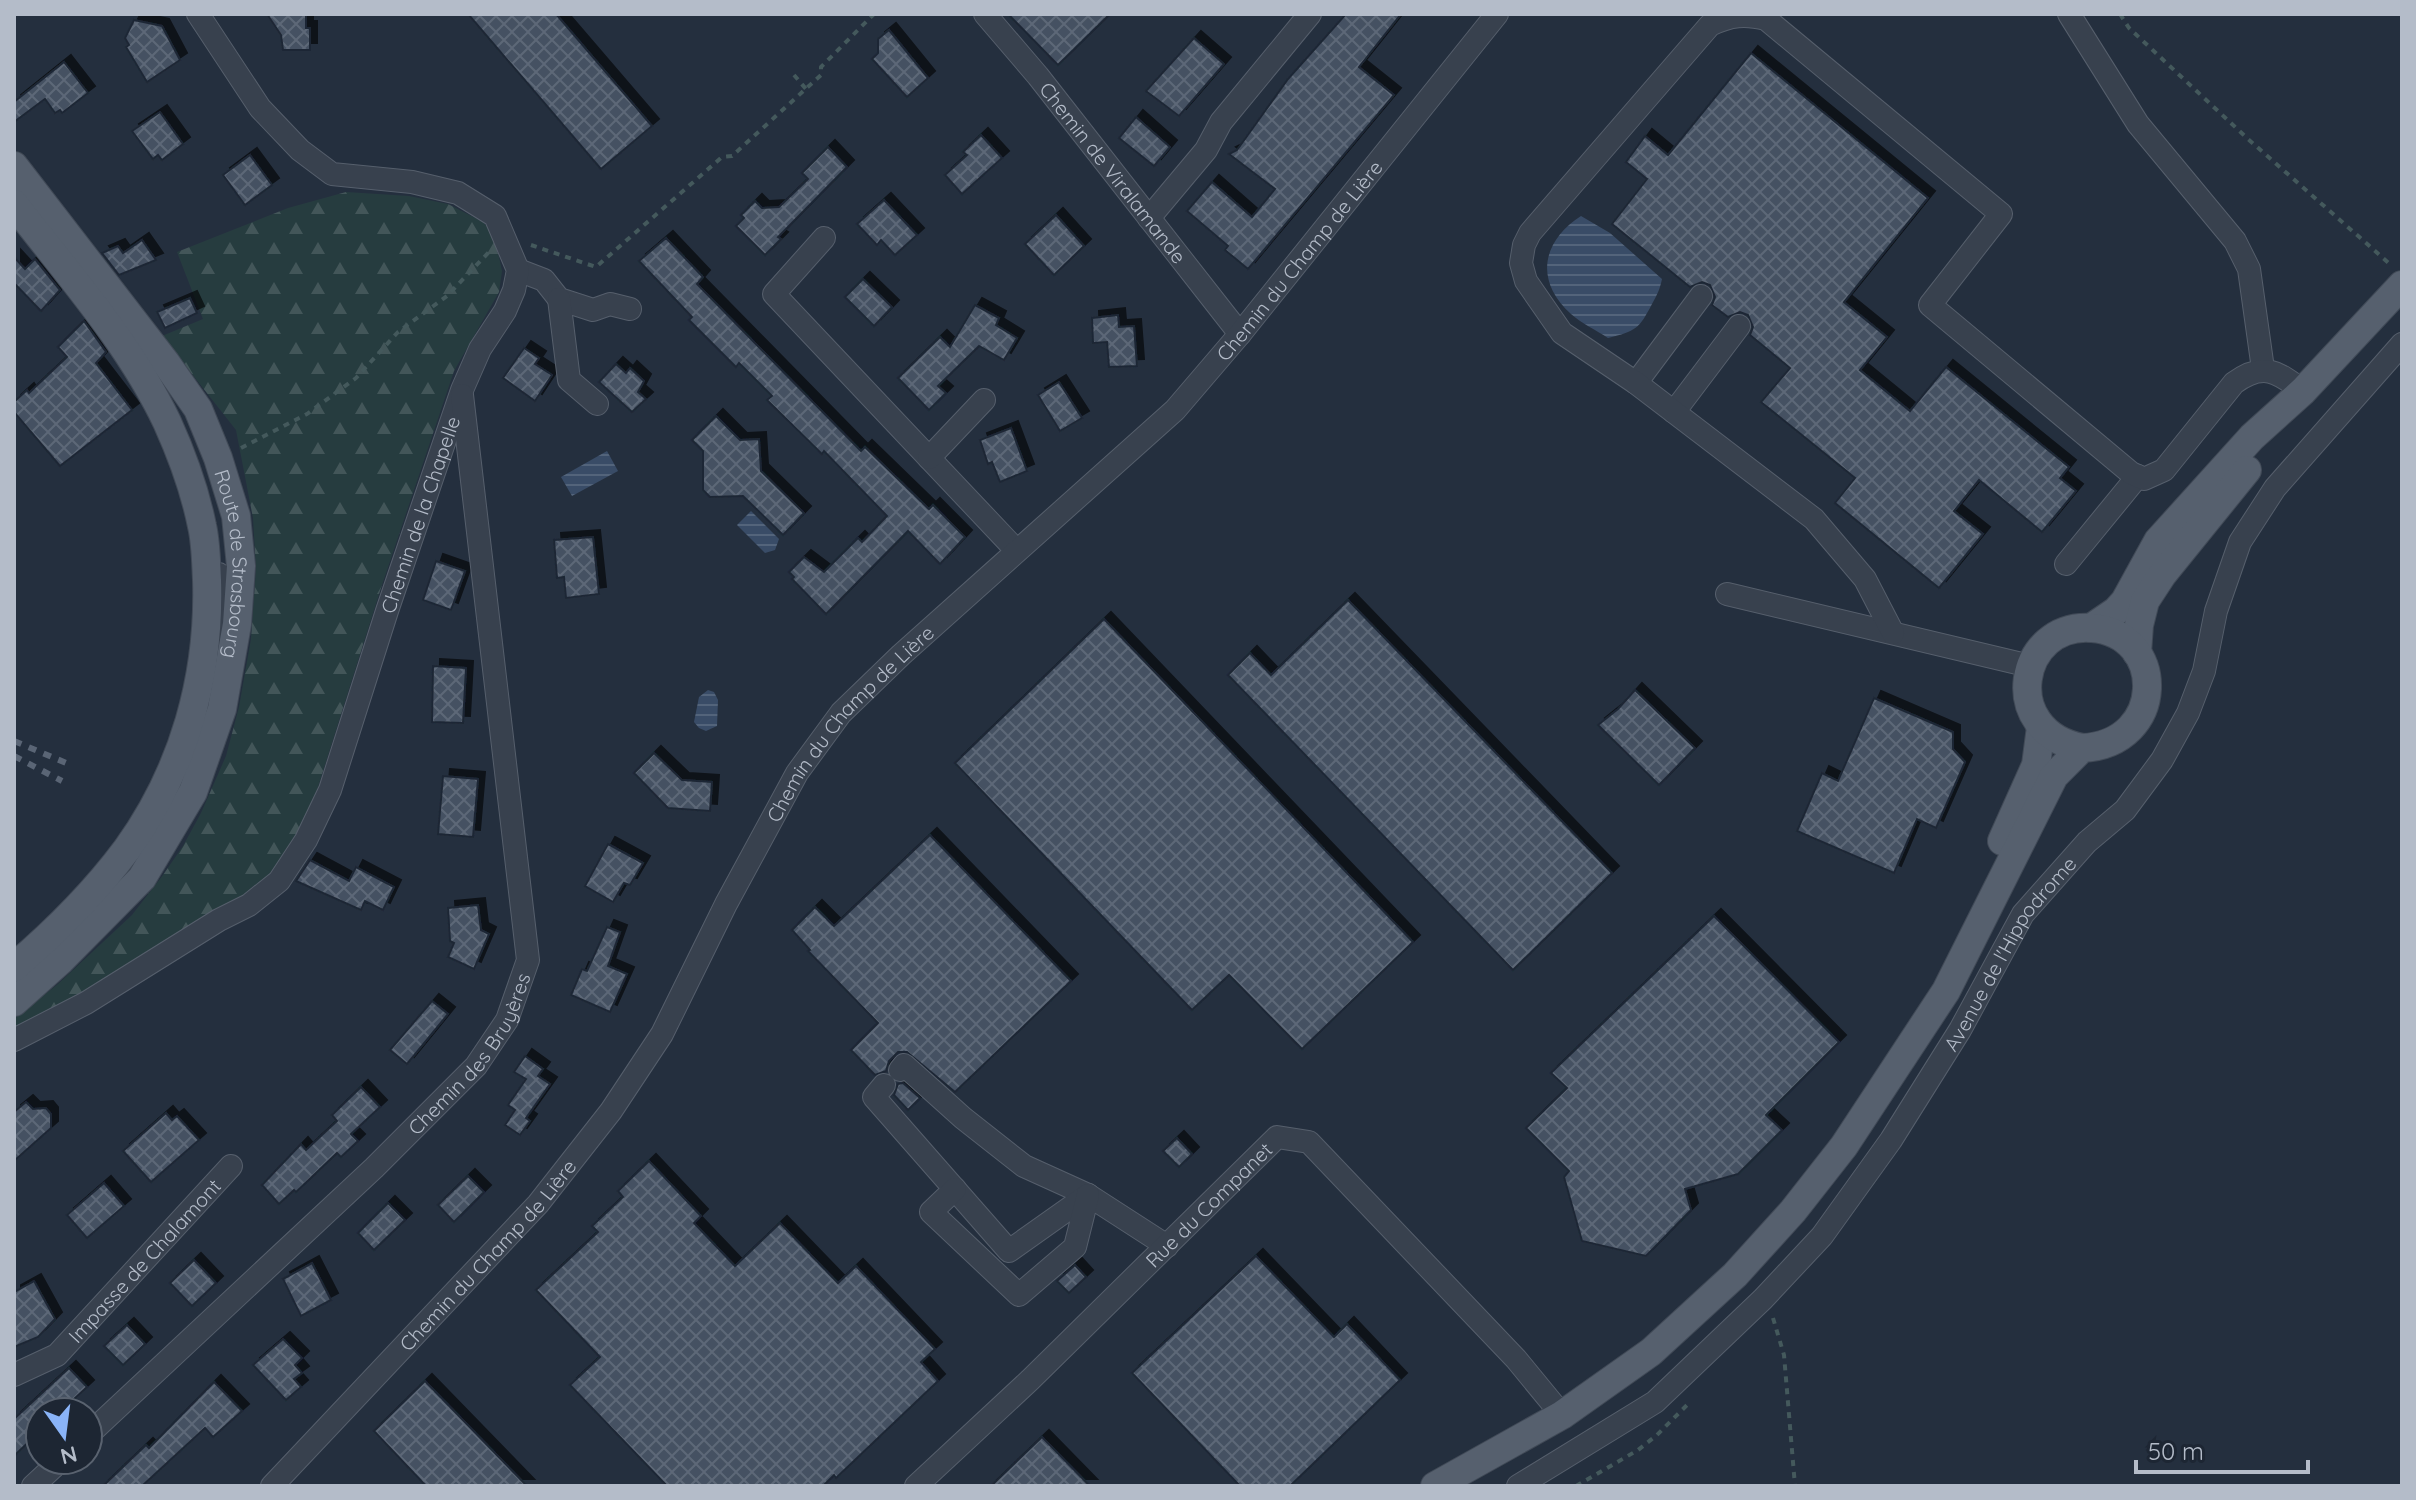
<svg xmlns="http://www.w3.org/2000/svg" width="2416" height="1500" font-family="Quicksand,sans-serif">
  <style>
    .forest { fill: url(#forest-firs) }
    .water { fill: url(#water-rules) }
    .building { fill: url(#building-cross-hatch); stroke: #1f2835; stroke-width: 2; filter: url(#shadow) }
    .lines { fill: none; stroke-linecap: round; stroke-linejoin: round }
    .minor-casing { stroke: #565f6c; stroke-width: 24 }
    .major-casing { stroke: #414a57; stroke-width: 30 }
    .path { stroke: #44595c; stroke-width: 4; stroke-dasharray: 6 6; stroke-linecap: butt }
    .minor { stroke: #38414e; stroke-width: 22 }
    .major { stroke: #56606e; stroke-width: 28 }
    .rail { stroke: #5a6575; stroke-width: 6; stroke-dasharray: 8 8; stroke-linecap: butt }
    .labels { text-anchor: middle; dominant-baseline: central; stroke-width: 8; stroke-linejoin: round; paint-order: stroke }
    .street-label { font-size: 20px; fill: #b4bcc9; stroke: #1d2633 }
  </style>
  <defs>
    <pattern id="forest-firs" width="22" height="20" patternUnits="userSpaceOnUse" patternTransform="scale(2)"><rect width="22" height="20" fill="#263c3f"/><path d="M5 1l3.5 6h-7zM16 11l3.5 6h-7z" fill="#435659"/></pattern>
    <pattern id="water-rules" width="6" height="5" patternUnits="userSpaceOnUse" patternTransform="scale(2)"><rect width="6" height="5" fill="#394c67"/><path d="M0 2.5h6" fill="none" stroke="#53647b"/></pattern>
    <pattern id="building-cross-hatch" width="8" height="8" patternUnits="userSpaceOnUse" patternTransform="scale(2)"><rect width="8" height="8" fill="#455162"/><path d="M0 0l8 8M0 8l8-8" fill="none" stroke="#5d6877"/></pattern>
    <filter id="shadow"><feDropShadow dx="7" dy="-7" stdDeviation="0" flood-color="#0009"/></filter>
  </defs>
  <rect width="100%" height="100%" fill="#242f3e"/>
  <polygon class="forest" points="346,192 409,196 448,204 483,222 491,231 499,257 502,271 499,292 454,371 381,588 312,806 294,846 271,876 253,891 70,1002 14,1030 14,1019 58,984 132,915 163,875 183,846 201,813 226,756 239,707 251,639 256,569 253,518 236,430 162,336 203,319 177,252 288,208"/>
  <g class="water">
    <path d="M1581 216 1610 233 1662 279C1660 289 1657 295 1652 304 1639 329 1636 331 1608 338 1596 330 1581 323 1571 314 1534 281 1542 241 1581 216Z"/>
    <polygon points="607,451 618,471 572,496 561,477"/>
    <polygon points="751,511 779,539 775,550 765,553 737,525"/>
    <polygon points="708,690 714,692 718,700 717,726 706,731 699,728 694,722 699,697"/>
  </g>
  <g class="building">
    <polygon points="267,14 306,14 306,28 310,28 310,50 283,50 281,35"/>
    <polygon points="468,14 556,14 652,126 601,169"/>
    <polygon points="1008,14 1110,14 1058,65"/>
    <polygon points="1346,14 1401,14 1359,67 1394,95 1248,269 1225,250 1228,246 1187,211 1212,182 1252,217 1275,189 1229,154 1237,150 1288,79"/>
    <polygon points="134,20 162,26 180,60 147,82 126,47 129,45 125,38"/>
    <polygon points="889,30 928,78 907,97 872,59 878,53 878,39"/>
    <polygon points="1194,38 1224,64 1179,116 1146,91"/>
    <polygon points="1751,53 1928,198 1844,302 1887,337 1860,370 1910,411 1946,367 2069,467 2060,478 2076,491 2042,532 1979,480 1954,511 1983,534 1939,588 1835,503 1855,478 1761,402 1790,368 1750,335 1753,327 1748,315 1740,312 1728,317 1712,305 1715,297 1710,285 1702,282 1690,287 1612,224 1647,179 1626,162 1645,136 1668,155"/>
    <polygon points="64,62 88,93 62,113 60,110 55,113 45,99 14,122 14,102"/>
    <polygon points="160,112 183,144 162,160 158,155 153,159 132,131"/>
    <polygon points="1136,117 1170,147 1154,166 1119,138"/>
    <polygon points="981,135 1002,158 962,194 945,175 967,155 963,152"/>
    <polygon points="828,147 847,167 778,237 781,239 765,255 736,226 744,218 741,215 755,201 762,208 779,207 808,179 802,173"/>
    <polygon points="250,155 272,185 245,205 223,175"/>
    <polygon points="884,200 917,235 895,255 881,240 877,245 857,224"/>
    <polygon points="1056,215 1084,246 1054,275 1025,244"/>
    <polygon points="666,238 703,277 697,284 861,451 865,447 929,509 933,505 965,537 940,564 908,531 826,614 792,579 794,577 789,572 804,557 824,572 858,538 862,542 887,516 824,451 822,454 767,400 772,396 739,363 736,367 689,320 692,317 639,261"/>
    <polygon points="142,240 156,260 119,275 102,253 118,246 123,253"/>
    <polygon points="14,257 25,269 35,259 60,290 41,311 14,283"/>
    <polygon points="863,279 892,307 874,326 845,297"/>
    <polygon points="190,298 197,313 165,328 157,312"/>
    <polygon points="975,305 999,318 996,325 1017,338 1004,360 979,346 938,386 946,393 929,410 898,378 940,337 950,347"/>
    <polygon points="1118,315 1119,327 1134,326 1137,366 1109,367 1107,342 1093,343 1092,318"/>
    <polygon points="84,321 106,352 96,363 132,410 60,466 14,412 14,402 27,390 29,393 67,357 58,347"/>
    <polygon points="524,348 539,358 535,364 552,375 535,401 503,378"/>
    <polygon points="616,364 626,373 630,368 644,381 638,392 646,399 632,412 599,382"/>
    <polygon points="1059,382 1082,418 1060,431 1038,395"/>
    <polygon points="716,416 740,440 759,439 761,471 804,513 783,535 743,496 710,497 703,490 703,451 692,440"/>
    <polygon points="1011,428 1027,471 1000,482 992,462 988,464 980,440"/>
    <polygon points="593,537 599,594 566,598 564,577 557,578 554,540"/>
    <polygon points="436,561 465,571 451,610 423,600"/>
    <polygon points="1348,600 1612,873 1513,970 1228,675 1250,653 1271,675"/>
    <polygon points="1104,619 1413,942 1302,1049 1229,975 1192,1010 955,763"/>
    <polygon points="433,666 466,668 463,723 432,722"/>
    <polygon points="1635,690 1695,748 1659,785 1598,725 1618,709"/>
    <polygon points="1874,698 1953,732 1953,749 1965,762 1936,828 1917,819 1894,873 1797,831 1822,773 1838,781"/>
    <polygon points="654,753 682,780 712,782 710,811 668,808 634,773"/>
    <polygon points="443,776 478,779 473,837 438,834"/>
    <polygon points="930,835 1071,981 955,1092 907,1052 898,1052 889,1061 886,1071 875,1075 851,1050 878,1023 808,951 810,950 792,930 815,907 834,926"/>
    <polygon points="608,844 643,863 630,885 624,883 613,902 585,886"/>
    <polygon points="310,860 349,881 356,867 394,887 383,910 365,901 361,910 296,881"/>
    <polygon points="478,905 481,930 489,934 474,969 448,957 454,943 450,941 448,908"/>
    <polygon points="1714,916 1839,1042 1766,1115 1782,1130 1738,1174 1685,1189 1691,1210 1646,1256 1582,1241 1564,1177 1569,1171 1526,1128 1567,1088 1551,1073"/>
    <polygon points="607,927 620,932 608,966 627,974 610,1012 571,995 582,969 587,971"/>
    <polygon points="432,1001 448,1014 407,1064 390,1050"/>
    <polygon points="525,1056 543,1069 538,1076 550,1084 526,1118 530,1121 520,1135 505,1125 515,1110 508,1105 526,1079 514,1072"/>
    <polygon points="903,1083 920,1098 908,1110 894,1095 898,1084"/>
    <polygon points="361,1087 380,1107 351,1134 358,1141 341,1157 337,1153 296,1192 294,1190 279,1204 262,1185 301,1144 306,1150 337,1121 332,1115"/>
    <polygon points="26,1102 33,1109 46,1108 51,1114 51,1128 14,1161 14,1112"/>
    <polygon points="166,1113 172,1120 177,1116 199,1140 151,1182 123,1151"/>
    <polygon points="1177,1138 1192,1154 1179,1167 1163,1151"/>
    <polygon points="649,1161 701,1216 694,1223 735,1266 780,1223 838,1283 856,1266 935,1349 921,1362 938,1381 836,1478 834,1475 823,1486 667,1486 570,1385 600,1357 536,1290 598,1232 592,1226 623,1197 618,1191"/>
    <polygon points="468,1176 484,1192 454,1222 438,1205"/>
    <polygon points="104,1183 124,1206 87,1238 67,1215"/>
    <polygon points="388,1203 405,1220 374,1250 358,1233"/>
    <polygon points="1256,1256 1334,1337 1347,1324 1400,1380 1290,1486 1240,1486 1132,1373"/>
    <polygon points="194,1260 216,1283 192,1306 170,1283"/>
    <polygon points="312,1263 331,1300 301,1316 283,1279"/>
    <polygon points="1075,1265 1086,1277 1069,1293 1057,1281"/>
    <polygon points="34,1281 55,1319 38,1337 14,1347 14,1292"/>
    <polygon points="127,1325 145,1344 123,1365 104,1346"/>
    <polygon points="283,1339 302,1358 295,1365 302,1373 294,1379 301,1387 286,1400 253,1365"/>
    <polygon points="69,1368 87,1387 60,1412 40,1412 40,1431 14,1456 14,1419"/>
    <polygon points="425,1381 527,1486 426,1486 374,1431"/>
    <polygon points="214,1382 242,1411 213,1437 205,1428 142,1486 103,1486 146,1445 149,1448"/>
    <polygon points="1042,1437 1090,1486 991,1486"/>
  </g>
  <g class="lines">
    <defs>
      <g id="minor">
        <path id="s1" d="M985 14 1038 76 1240 334"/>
        <polyline points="2069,14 2138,124 2235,241 2249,269 2263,369"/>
        <polyline points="1149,218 1206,150 1221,122 1310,14"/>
        <polyline points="824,238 774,294 1016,550"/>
        <polyline points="518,270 544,280 559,299 593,310 610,304 630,309"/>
        <polyline points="559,299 569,380 597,404"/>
        <polyline points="1636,383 1701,296"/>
        <polyline points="1674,412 1739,326"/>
        <polyline points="929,458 984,400"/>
        <polyline points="2066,564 2138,476"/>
        <polyline points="1727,594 2030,666"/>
        <path d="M1893 633 1865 579 1814 519 1636 383 1562 333 1526 281 1521 263 1524 245 1530 233 1710 25C1731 15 1745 14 1766 19L2001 214 1930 305 2131 473 2144 479 2164 470 2234 383C2263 362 2277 371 2303 391"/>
        <polyline points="214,679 222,623 219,574"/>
        <path id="s2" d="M14 1040 86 1003 219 920 249 905 279 881 306 840 330 790 387 611 462 390 480 349 505 311 514 290 518 270 495 216 458 193 412 182 332 174 300 150 260 108 198 14"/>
        <polyline points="900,1070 904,1065 963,1118 1024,1166 1088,1195 1167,1246"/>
        <polyline points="884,1085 874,1097 1009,1251 1088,1195"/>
        <polyline points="955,1189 931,1212 1019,1295 1075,1247 1088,1195"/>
        <path id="s3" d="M14 1375 57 1355 231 1166"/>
        <path id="s4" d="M88 1435 374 1168 476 1066 507 1020 528 960 462 395"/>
        <polyline points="33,1486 61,1460"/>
        <path id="s5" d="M272 1486 538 1204 611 1111 662 1034 726 904 797 773 841 713 901 655 1175 410 1240 334 1497 14"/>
        <path id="s6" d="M916 1486 1030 1380 1277 1137 1309 1142 1516 1359 1562 1415"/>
        <path id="s7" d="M1518 1486 1655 1402 1763 1299 1822 1236 1891 1140 1960 1030 2023 914 2087 842 2125 810 2162 760 2188 713 2204 671 2216 611 2240 542 2275 488 2402 344"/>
      </g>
      <g id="major">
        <path id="s8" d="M14 166 166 363 198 409 218 458 236 516 241 566 237 624 222 709 193 792 142 878 61 960 14 1002"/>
        <path d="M14 204C67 273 129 342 167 422 182 455 195 491 202 526 206 543 206 562 207 580 210 676 184 770 127 849 95 892 55 932 14 967"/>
        <polyline points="2091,628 2116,611 2125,601 2158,541 2252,437 2303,391 2402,285"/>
        <polyline points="2137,653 2139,625 2145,601 2162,575 2247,470"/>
        <polyline points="2002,841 2036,765 2041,727"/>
        <path d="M1435 1486 1562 1415 1651 1352 1735 1275 1793 1211 1844 1146 1946 991 2054 776 2082 748C2167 744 2167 634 2092 628 2018 622 1998 731 2082 748"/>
      </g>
    </defs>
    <use href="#minor" class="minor-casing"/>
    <use href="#major" class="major-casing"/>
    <g class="path">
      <polyline points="2120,14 2129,28 2248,139 2391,265"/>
      <polyline points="794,75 806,89"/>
      <polyline points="531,245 596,267 722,157 732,156 821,75 821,67 874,14"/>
      <polyline points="241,448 307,414 356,378 398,332 447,296 489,252"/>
      <polyline points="1773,1318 1784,1355 1795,1486"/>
      <polyline points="1576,1486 1638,1450 1657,1435 1689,1403"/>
    </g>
    <use href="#minor" class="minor"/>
    <use href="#major" class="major"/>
    <g class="rail">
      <polyline points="14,741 71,765"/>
      <polyline points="14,756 62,781"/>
    </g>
  </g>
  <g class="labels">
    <g class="street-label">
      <text stroke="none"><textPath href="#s1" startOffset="204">Chemin de Viralamande</textPath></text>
      <text stroke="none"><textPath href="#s5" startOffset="1612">Chemin du Champ de Lière</textPath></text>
      <text stroke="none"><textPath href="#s2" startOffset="704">Chemin de la Chapelle</textPath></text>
      <text stroke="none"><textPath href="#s8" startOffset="466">Route de Strasbourg</textPath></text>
      <text stroke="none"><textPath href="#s5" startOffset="964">Chemin du Champ de Lière</textPath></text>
      <text stroke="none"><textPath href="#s7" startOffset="736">Avenue de l'Hippodrome</textPath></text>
      <text stroke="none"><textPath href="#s4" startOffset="542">Chemin des Bruyères</textPath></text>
      <text stroke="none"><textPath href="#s6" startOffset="406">Rue du Companet</textPath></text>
      <text stroke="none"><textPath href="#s5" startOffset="316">Chemin du Champ de Lière</textPath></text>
      <text stroke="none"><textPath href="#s3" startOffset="176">Impasse de Chalamont</textPath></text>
    </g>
  </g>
  <rect width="2416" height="1500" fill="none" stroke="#b4bcc9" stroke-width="32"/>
  <g transform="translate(64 1436) rotate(166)"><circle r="38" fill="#1d2633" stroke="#59626f" stroke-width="2"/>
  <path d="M0-6L14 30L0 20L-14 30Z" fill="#8ab4f8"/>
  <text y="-12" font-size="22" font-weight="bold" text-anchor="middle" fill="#b4bcc9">N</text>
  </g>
  <path d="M2136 1460v12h172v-12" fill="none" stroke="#b4bcc9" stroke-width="4"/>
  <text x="2148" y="1460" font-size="24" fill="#b4bcc9" stroke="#1d2633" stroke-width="6" paint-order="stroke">50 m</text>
</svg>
